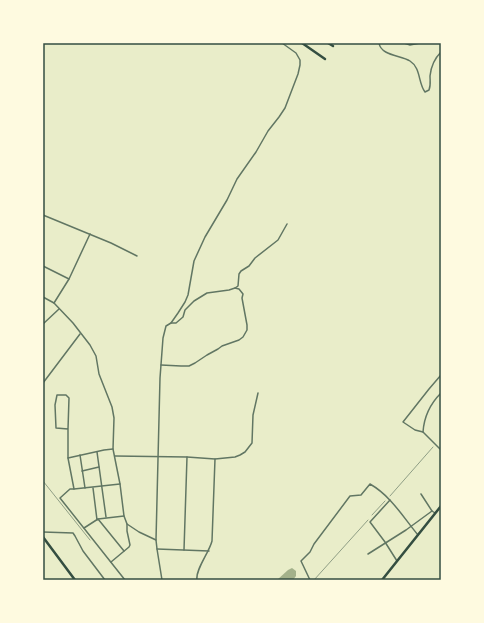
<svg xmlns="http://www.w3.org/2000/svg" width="484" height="623" font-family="Helvetica,sans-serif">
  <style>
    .water { fill: #a3b18a }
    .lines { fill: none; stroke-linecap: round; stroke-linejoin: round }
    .path { stroke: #344e41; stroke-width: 0.5 }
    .minor { stroke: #617663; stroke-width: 1.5 }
    .tertiary { stroke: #617663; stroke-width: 1.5 }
    .trunk { stroke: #344e41; stroke-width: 2.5 }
    .motorway { stroke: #344e41; stroke-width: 2.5 }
    .neatline { fill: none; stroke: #344e41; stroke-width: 1.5 }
  </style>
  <rect width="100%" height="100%" fill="#e9edc9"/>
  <polygon class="water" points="292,568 296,571 296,576 293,580 277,580 288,570"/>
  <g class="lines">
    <g class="path">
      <polyline points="43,481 90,540"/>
      <polyline points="390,496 433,447"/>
      <polyline points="372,515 385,501"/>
      <polyline points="314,580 368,520"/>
    </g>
    <g class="minor">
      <path d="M379 43C381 56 401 55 410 61 421 68 418 83 425 92L429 90C431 85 430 81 430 76 431 66 434 59 441 52"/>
      <polyline points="404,43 410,45 420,43"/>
      <polyline points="43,215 111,243 137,256"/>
      <polyline points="43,266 69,279"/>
      <polyline points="43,297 54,303 73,323 90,345 96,356 99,374 112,407 114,418 113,449 120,484 124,516 127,524 127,531 130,545 129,547 111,562"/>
      <polyline points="54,303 69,279 90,234"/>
      <polyline points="171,323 176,323 183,317 185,310 194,301 207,293 229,290 235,288 238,286 239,274 241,271 249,266 255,258 278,240 287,224"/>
      <polyline points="43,324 59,309"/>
      <polyline points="161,365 181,366 189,366 195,363 207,355 218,349 222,346 239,340 243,337 247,330 247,325 242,298 243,294 239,289 235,288"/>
      <polyline points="441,375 429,389 403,422 415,430 423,432 441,450"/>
      <polyline points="43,383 80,334"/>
      <polyline points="68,429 56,428 55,405 57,395 66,395 69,398 68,429 68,458 104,450 113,449"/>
      <path d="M423 432C424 417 430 404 441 393"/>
      <polyline points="97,452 106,517"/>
      <polyline points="80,455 85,488"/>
      <polyline points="115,456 187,457 215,459 235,457 240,455 245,452 252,443 253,415 258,393"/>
      <polyline points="68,458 74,489"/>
      <polyline points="82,471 99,467"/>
      <polyline points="120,484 74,489 70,489 60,498 125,580"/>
      <polyline points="93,488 97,520"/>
      <polyline points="421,494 432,511 435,513"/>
      <polyline points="390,500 370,522 385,542 397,561"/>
      <polyline points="98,519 124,551"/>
      <polyline points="127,524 139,532 156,540"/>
      <polyline points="84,528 98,519 124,516"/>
      <polyline points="43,532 73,533 75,536 83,551 105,580"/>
      <polyline points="157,549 209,551"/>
      <polyline points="184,550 187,457"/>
      <polyline points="368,554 406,530 432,511"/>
      <path d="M197 580C195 570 209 553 212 541L215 459"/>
      <path d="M310 580 301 561 310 552 314 544 350 496 361 495 370 484C391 496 403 517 418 535"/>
    </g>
    <polyline class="tertiary" points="162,580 157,549 156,540 160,378 163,338 166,326 171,323 178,313 185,302 188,295 194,261 205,237 227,200 237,179 256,152 268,131 279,117 285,108 298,74 300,65 300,60 296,53 282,43"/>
    <g class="trunk">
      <polyline points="43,537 75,580"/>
      <polyline points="382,580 441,506"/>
    </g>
    <g class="motorway">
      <polyline points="302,43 325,59"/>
      <polyline points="328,43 333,46"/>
    </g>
  </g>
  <rect width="484" height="623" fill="none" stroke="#fefae0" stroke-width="88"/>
  <rect x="44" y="44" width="396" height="535" class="neatline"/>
</svg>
